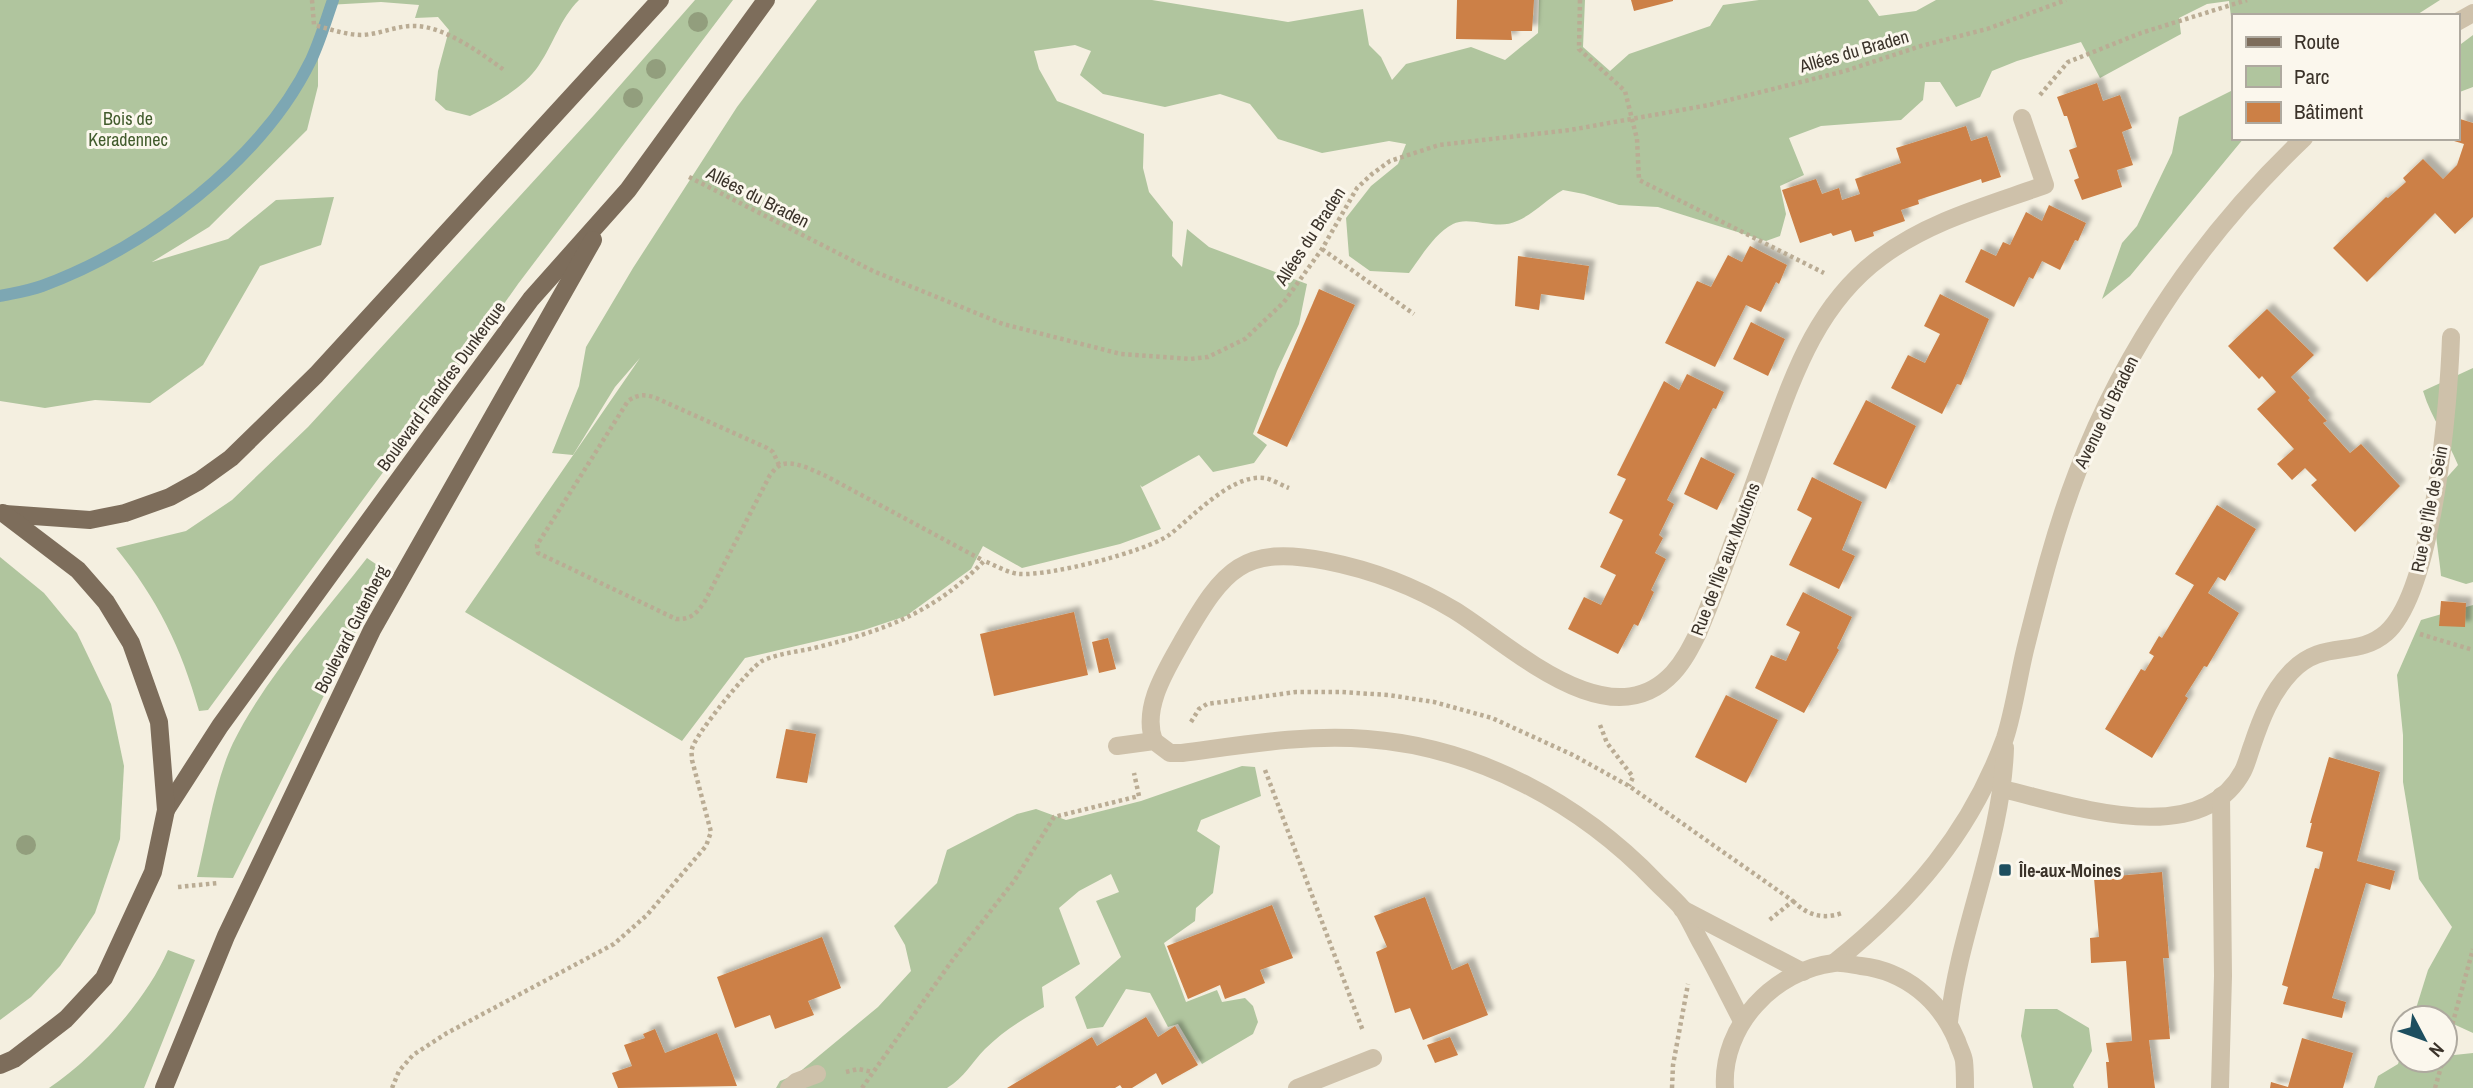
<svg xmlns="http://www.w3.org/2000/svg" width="2473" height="1088" font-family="'Archivo Narrow',sans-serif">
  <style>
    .green { fill: #b0c59e }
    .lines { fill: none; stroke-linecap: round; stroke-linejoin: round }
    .stream { stroke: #7da7b3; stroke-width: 12 }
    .building { fill: #cc8046; filter: url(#shadow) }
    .path { stroke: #baac94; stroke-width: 4.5; stroke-dasharray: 3.5 3.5; stroke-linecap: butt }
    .minor { stroke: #cec1aa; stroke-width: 18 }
    .major { stroke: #7d6d5b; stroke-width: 18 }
    .tree { fill: #929e7d }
    .poi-dot { fill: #1d4e5f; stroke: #fbf7ed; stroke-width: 2.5 }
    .labels { text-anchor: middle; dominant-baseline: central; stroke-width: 6; stroke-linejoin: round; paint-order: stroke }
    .street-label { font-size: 18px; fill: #3b332a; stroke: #fbf7ed }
    .park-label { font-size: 18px; fill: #415b2c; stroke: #fbf7ed }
    .poi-label { font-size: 18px; font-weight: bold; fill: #3b332a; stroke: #fbf7ed; text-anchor: start }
  </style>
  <defs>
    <filter id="shadow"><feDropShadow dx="6" dy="-6" stdDeviation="2" flood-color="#0004"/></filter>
  </defs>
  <rect width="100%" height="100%" fill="#f4efe0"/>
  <g class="green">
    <path d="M0 0H579C560 19 554 43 539 65 524 88 494 104 470 116L446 110 435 100 438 71 449 30 438 17 415 18 419 5 381 2 327 5 318 59V86L307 130 209 227 152 262 228 239 276 200 334 197 321 245 260 266 203 365 150 403 95 400 45 408 0 401Z"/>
    <path d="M695 0H733L518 284 437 399 208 710 199 711C181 647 158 600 116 548L186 531 232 500 308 427 354 377 594 115Z"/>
    <path d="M817 0H1152L1288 22 1363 9 1369 45 1381 57 1392 80 1406 64 1471 47 1505 60 1538 33 1539 0H1585L1583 47 1610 71 1629 54 1710 26 1723 5 1759 0H1868L1879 16 1916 11 1936 0H2440L2415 16H2233V32L2229 1 2207 4 2179 18 2181 34 2100 78 2081 42 2017 61 1992 71 1980 97 1956 107 1940 82H1925L1923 100 1901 120 1821 126 1789 138 1804 175 1780 186 1786 214 1780 236 1766 241 1658 207 1619 205 1584 194 1563 190C1547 199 1534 214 1517 221 1497 231 1469 215 1453 224 1434 234 1421 257 1409 273L1370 271 1349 256 1346 218 1371 186 1398 164 1406 144 1389 141 1322 153 1278 139 1250 104 1220 94 1165 107 1103 94 1080 75 1091 51 1075 45 1034 51 1039 69 1057 101 1144 134 1143 168 1149 192 1173 222 1172 256 1182 267 1187 229 1209 247 1307 284 1299 324 1277 371 1253 434 1267 445 1254 463 1213 472 1199 455 1142 487 1140 485 1161 529 1120 544 1022 568 983 546 971 569 906 616 864 630 745 658 682 741 465 612 640 358 615 387 573 455 552 453 579 386 586 347 633 268 737 107Z"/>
    <polygon points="2473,35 2473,87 2457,93 2457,47"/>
    <polygon points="2233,90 2233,138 2244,138 2130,276 2102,299 2122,243 2137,226 2172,153 2179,117"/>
    <path d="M2473 368V582L2466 584 2441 576C2439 549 2429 513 2440 487 2444 480 2452 472 2458 465 2447 438 2432 420 2423 391Z"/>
    <polygon points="0,557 44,593 77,633 111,704 124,766 120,839 95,913 60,966 31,997 0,1020"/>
    <path d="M367 558 386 571 233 878 197 877C207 836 215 781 233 743 265 678 322 616 367 558Z"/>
    <polygon points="2473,605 2473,1033 2449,1022 2445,1032 2445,1018 2413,1018 2428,970 2452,927 2419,879 2403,782 2403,735 2397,675 2421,620"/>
    <path d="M1242 766 1255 767 1261 796 1201 820 1197 831 1220 846 1213 893 1196 908 1195 921 1164 943 1186 1002 1217 990 1222 1002 1245 998 1253 1006 1258 1022 1253 1034 1202 1064 1178 1024 1168 1027 1150 993 1126 989 1103 1027 1087 1029 1075 997 1121 957 1096 901 1119 892 1111 874 1079 891 1059 908 1080 964 1042 987 1044 1007C1023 1019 1003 1031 985 1049 972 1062 964 1078 947 1088H776L780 1081 797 1074 878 1007 911 971 905 945 894 926 937 883 947 850 1017 814 1036 809 1066 820 1141 801Z"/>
    <path d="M168 950 195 960 144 1088H49C95 1057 146 1001 168 950Z"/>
    <polygon points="2025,1009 2057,1009 2089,1028 2092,1051 2073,1085 2074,1088 2033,1088 2021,1036"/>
    <polygon points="2403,1047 2403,1060 2445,1060 2445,1056 2473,1053 2473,1088 2374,1088 2378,1076 2398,1064"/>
  </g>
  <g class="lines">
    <path class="stream" d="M0 296C14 293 28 291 42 286 145 248 262 161 311 60 320 41 326 20 333 0"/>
  </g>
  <g class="building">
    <polygon points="1457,0 1534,0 1532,31 1511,31 1512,40 1456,39"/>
    <polygon points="1631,0 1673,0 1673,1 1634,11"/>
    <polygon points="2097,83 2103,101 2120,95 2132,128 2122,132 2133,165 2117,170 2122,187 2082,200 2074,180 2079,178 2069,150 2077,147 2067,116 2064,116 2057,97"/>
    <polygon points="2460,119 2473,123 2473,217 2455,234 2435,213 2367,282 2333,248 2386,197 2388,198 2406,182 2403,178 2423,159 2443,179 2457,165 2464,144 2454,141 2457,138"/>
    <polygon points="1966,126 1971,141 1987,136 2001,177 1982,183 1981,179 1918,200 1919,204 1901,210 1905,221 1873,232 1874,236 1855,242 1851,230 1833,236 1831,233 1800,243 1782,190 1816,179 1822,194 1839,188 1842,200 1860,194 1855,179 1901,163 1896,148"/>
    <polygon points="2049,205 2086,223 2078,241 2075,240 2060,270 2042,261 2033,279 2029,277 2014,307 1965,282 1981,249 1996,256 2003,242 2010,245 2026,212 2042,221"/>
    <polygon points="1750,246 1787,265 1779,284 1776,282 1761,312 1746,305 1715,367 1665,343 1697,281 1711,287 1728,255 1742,262"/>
    <polygon points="1518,256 1589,266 1584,300 1541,294 1539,310 1515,306"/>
    <polygon points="1319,289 1355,305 1287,447 1257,433"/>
    <polygon points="1940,294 1989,319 1961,385 1957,384 1942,414 1891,388 1908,355 1925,363 1940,334 1924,326"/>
    <polygon points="2267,309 2314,355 2291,377 2310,398 2308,400 2327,421 2323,423 2350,453 2361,444 2400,486 2355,532 2311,485 2317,480 2305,468 2292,480 2277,464 2294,449 2257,409 2276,392 2262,376 2259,379 2228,346"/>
    <polygon points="1751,322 1785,339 1768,376 1733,359"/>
    <polygon points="1687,374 1724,392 1716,409 1713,408 1667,500 1674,504 1659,535 1663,538 1655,553 1666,559 1651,590 1654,592 1638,626 1634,624 1618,654 1568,629 1584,597 1601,605 1616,575 1600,567 1623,520 1609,513 1626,479 1617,475 1664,381 1679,390"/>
    <polygon points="1866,400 1916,426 1886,489 1833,464"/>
    <polygon points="1701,457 1735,474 1717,510 1684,494"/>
    <polygon points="1812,477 1862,502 1842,550 1855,556 1839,589 1789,565 1812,518 1797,510"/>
    <polygon points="2217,505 2256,529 2225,581 2218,577 2208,593 2239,613 2207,667 2204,666 2185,696 2188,698 2152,758 2105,729 2141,669 2145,671 2154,656 2149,653 2159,636 2162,638 2194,585 2175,574"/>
    <polygon points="1803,592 1852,617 1837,648 1839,650 1804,713 1755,688 1771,655 1786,661 1800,632 1786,625"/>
    <polygon points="2441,601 2466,603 2465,627 2439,626"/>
    <polygon points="1074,612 1088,675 994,696 980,634"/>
    <polygon points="1108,638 1116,669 1099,673 1092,642"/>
    <polygon points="1726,695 1778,720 1746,783 1695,757"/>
    <polygon points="786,729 816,734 807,783 776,778"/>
    <polygon points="2329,757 2380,772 2357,861 2395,871 2390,890 2366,883 2332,998 2346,1002 2342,1018 2283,1004 2288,987 2282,985 2315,868 2319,869 2323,852 2306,847 2312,823 2310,823"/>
    <polygon points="2162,872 2169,958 2163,958 2170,1039 2149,1040 2155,1088 2108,1088 2106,1062 2109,1062 2106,1043 2132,1041 2126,961 2091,963 2090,938 2099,937 2094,878"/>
    <polygon points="1425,897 1452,970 1468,963 1488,1015 1423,1040 1410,1008 1395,1013 1376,952 1387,947 1374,916"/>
    <polygon points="1272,905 1293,958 1260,970 1265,983 1246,991 1225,999 1220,985 1188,999 1167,946"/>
    <polygon points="822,937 841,988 808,1001 814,1015 775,1029 770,1015 735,1028 717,977"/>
    <polygon points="1146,1017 1158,1037 1175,1026 1198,1065 1162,1085 1156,1073 1132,1088 1122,1088 1120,1085 1115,1088 1007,1088 1092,1037 1097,1046"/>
    <polygon points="655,1029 665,1053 717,1033 737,1086 618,1088 612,1073 632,1066 624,1045 645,1038 643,1034"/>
    <polygon points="1450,1037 1458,1055 1435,1063 1427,1045"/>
    <polygon points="2302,1038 2353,1053 2343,1088 2270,1088 2271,1082 2288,1087"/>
  </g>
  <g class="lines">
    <g class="path">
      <path d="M312 0 314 25C330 29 346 35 362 35 381 34 398 25 416 26 445 27 481 53 504 70"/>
      <polyline points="1580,0 1579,49 1625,91 1637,139 1639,180 1824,273"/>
      <polyline points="2040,95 2068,62 2141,33 2247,0"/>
      <polyline points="689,177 873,271 1003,324 1121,354 1190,359 1208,357 1245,339 1284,302 1322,249 1357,188 1372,174 1390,161 1439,145 1570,130 1709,105 1845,71 1921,46 1987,29 2066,0"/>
      <polyline points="1322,249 1414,314"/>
      <path d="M779 465 773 452 767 448 656 398C645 394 638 394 628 401L537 545 538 553 676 619C691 620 697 613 705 601L770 475C773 472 775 468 779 466 791 458 814 471 826 476L984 561"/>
      <polyline points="2420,634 2473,650"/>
      <polyline points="1191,722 1199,709 1207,704 1296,692 1341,692 1388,695 1434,702 1492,718 1573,755 1629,786 1793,901 1768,921"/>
      <polyline points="1600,725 1607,743 1633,777 1629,786"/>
      <polyline points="1265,770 1363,1031"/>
      <polyline points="178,887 218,883"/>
      <path d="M1793 901C1807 915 1823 920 1842 913"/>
      <polyline points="2445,1051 2473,949"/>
      <polyline points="846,1072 858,1069 873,1072"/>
      <path d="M392 1088 399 1071 413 1055 447 1033 614 944 647 915 706 846 711 832 692 760C692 756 691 752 692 749 694 736 750 667 762 661 779 653 797 652 814 648 883 631 934 613 984 561 995 565 1008 573 1019 574 1050 576 1145 552 1169 535 1193 517 1231 474 1264 478 1272 479 1281 485 1289 488"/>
      <polyline points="862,1088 954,958 1014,881 1054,817 1139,796 1134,773"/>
      <polyline points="1672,1088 1673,1065 1688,984"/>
      <polyline points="2435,1088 2443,1060"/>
    </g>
    <g class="minor">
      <polyline points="2457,22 2473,13"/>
      <path d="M1154 741C1141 707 1168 667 1184 638 1224 569 1243 545 1326 561 1372 570 1414 586 1454 610 1510 644 1609 742 1673 673 1684 661 1691 647 1698 633 1722 576 1742 517 1763 459 1791 383 1813 307 1881 257 1929 221 1989 205 2045 185L2022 118"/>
      <path d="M1117 746 1154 741 1170 753H1182C1243 745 1305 734 1367 739 1477 747 1580 803 1656 882 1664 890 1674 899 1682 908 1689 918 1694 930 1700 941 1715 967 1728 994 1742 1021"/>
      <path d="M2002 789C2069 804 2200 852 2243 771 2247 763 2249 754 2252 746 2261 719 2271 693 2291 672 2323 638 2356 659 2386 633 2434 591 2449 401 2451 337"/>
      <polyline points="1682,909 1803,972"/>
      <path d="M1835 962C1912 900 1971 832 2005 738 2014 710 2018 679 2025 650 2040 590 2055 530 2077 473 2125 346 2206 231 2304 138"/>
      <path d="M1949 1022C1959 929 2002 842 2005 748"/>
      <polyline points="789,1088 796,1082 817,1074"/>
      <polyline points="1297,1088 1373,1058"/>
      <path d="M1725 1088C1721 1026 1774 970 1834 963 1843 962 1853 965 1861 966 1905 971 1940 1000 1957 1041 1959 1048 1963 1054 1964 1061 1965 1070 1965 1079 1965 1088"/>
      <polyline points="2220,1088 2223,976 2221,796"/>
    </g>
    <g class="major">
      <polyline points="5,514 90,520 125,513 170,497 199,481 231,458 316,375 660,0"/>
      <polyline points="166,810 220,726 456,401 531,299 628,190 766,0"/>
      <polyline points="0,1065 14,1059 66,1019 104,978 153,872 166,810 159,722 131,643 106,602 78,570 3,513"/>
      <polyline points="164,1088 226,936 372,630 593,240"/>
    </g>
  </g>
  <g class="tree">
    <circle cx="698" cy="22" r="10"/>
    <circle cx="656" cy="69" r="10"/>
    <circle cx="633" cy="98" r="10"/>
    <circle cx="26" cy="845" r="10"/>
  </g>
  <rect class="poi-dot" x="1998" y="863" width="14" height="14" rx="3.5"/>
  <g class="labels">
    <g class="street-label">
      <text transform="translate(1854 51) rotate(-16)">Allées du Braden</text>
      <text transform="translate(758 197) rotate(27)">Allées du Braden</text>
      <text transform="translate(1310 236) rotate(-57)">Allées du Braden</text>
      <text transform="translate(441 386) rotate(-54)">Boulevard Flandres Dunkerque</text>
      <text transform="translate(2106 412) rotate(-64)">Avenue du Braden</text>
      <text transform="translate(2429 509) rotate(-79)">Rue de l'Île de Sein</text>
      <text transform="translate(1725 559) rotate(-69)">Rue de l'Île aux Moutons</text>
      <text transform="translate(351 629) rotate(-63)">Boulevard Gutenberg</text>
    </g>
    <g class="park-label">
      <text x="128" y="118">Bois de<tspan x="128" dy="21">Keradennec</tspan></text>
    </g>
    <g class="poi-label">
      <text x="2019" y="870">Île-aux-Moines</text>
    </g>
  </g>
  <rect x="2232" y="14" width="228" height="126" fill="#fbf7ed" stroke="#aea99f" stroke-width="2"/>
  <rect x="2246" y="37" width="35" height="10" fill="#7d6d5b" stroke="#aea99f" stroke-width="2"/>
  <text x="2294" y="49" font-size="21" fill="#3b332a">Route</text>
  <rect x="2246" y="66" width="35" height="21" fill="#b0c59e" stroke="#aea99f" stroke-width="2"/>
  <text x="2294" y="84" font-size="21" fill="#3b332a">Parc</text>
  <rect x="2246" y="102" width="35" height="21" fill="#cc8046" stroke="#aea99f" stroke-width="2"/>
  <text x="2294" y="119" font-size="21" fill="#3b332a">Bâtiment</text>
  <g transform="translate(2424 1039) rotate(131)"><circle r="33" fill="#fbf7ed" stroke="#aea99f" stroke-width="2"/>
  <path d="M0-5L12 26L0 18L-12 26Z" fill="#1d4e5f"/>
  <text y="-10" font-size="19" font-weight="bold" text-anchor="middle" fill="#3b332a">N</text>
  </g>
</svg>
